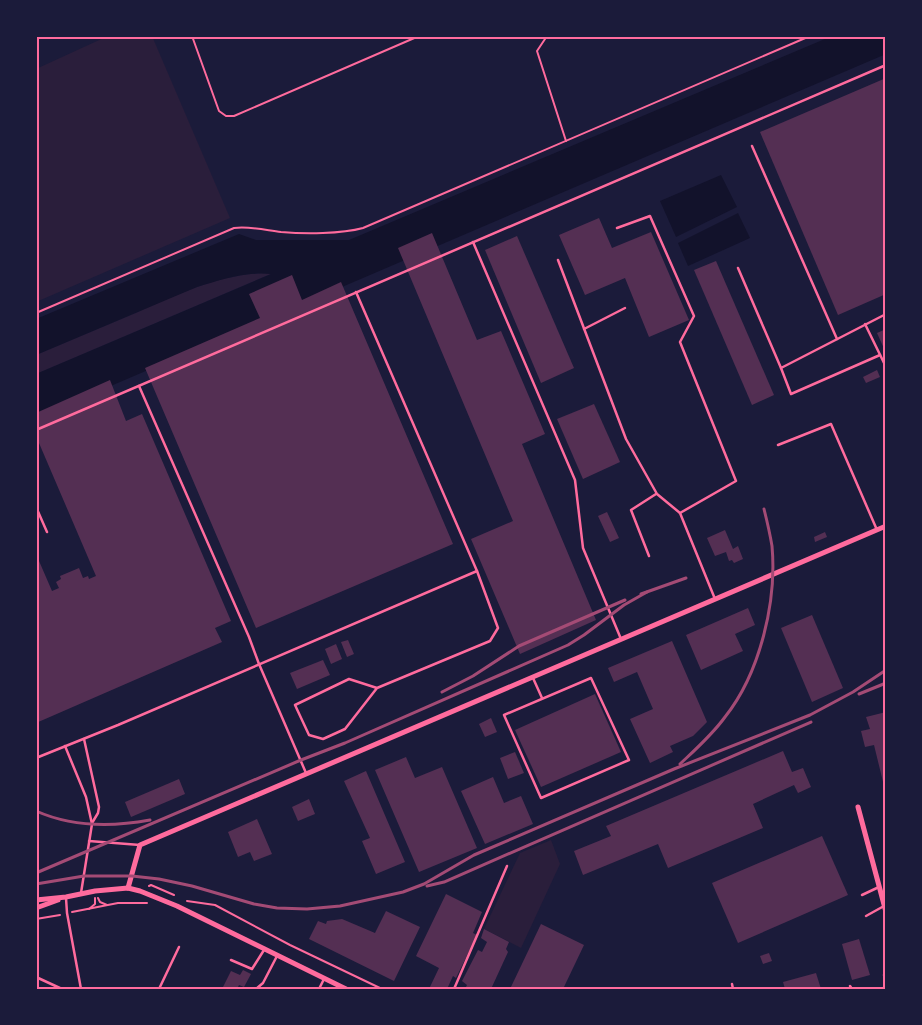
<svg xmlns="http://www.w3.org/2000/svg" width="922" height="1025" font-family="Figtree,sans-serif">
  <style>
    .green { fill: #2a1e3b }
    .water { fill: #12122b }
    .building { fill: #542f53 }
    .lines { fill: none; stroke-linecap: round; stroke-linejoin: round }
    .path { stroke: #ff6b9d; stroke-width: 2 }
    .service { stroke: #ff6b9d; stroke-width: 2.5 }
    .minor { stroke: #ff6b9d; stroke-width: 5 }
    .rail { stroke: #a44b75; stroke-width: 3 }
    .neatline { fill: none; stroke: #ff6b9d; stroke-width: 2 }
  </style>
  <rect width="100%" height="100%" fill="#1b1b3a"/>
  <g class="green">
    <polygon points="108,36 152,36 230,218 36,302 36,69"/>
    <path d="M273 273 36 374V355C70 341 104 326 138 312 180 293 225 272 273 273Z"/>
    <polygon points="551,840 560,864 521,948 484,929 520,853"/>
  </g>
  <g class="water">
    <path d="M832 36H886V54L36 418V374L271 274C247 271 220 280 197 287L36 355V319L239 234 256 240H349Z"/>
    <polygon points="721,175 737,207 676,237 660,201"/>
    <polygon points="738,213 750,238 688,266 678,243"/>
  </g>
  <g class="building">
    <polygon points="886,78 886,294 838,315 760,132"/>
    <polygon points="599,218 612,248 651,232 689,320 649,337 625,278 585,295 559,235"/>
    <polygon points="432,233 477,340 501,331 545,434 522,444 596,620 520,654 471,539 513,521 398,248"/>
    <polygon points="517,236 574,368 541,383 485,250"/>
    <polygon points="716,261 774,395 752,405 694,270"/>
    <polygon points="292,275 302,300 341,282 453,544 256,628 145,368 260,318 249,294"/>
    <polygon points="886,329 886,353 877,333"/>
    <polygon points="877,370 880,377 866,383 863,377"/>
    <polygon points="110,380 126,421 142,414 231,621 215,628 222,642 36,723 36,554 52,591 59,588 56,582 61,579 60,576 79,568 83,578 88,576 89,579 96,576 36,436 36,413"/>
    <polygon points="594,404 620,462 583,479 557,419"/>
    <polygon points="607,512 619,538 610,542 598,516"/>
    <polygon points="725,530 733,549 738,546 743,559 734,563 732,560 729,561 726,552 715,556 707,538"/>
    <polygon points="825,532 827,537 815,542 814,537"/>
    <polygon points="748,608 755,625 735,634 743,651 701,670 686,635"/>
    <polygon points="812,615 843,688 812,702 781,628"/>
    <polygon points="348,640 354,654 347,657 341,642"/>
    <polygon points="672,641 707,722 693,736 670,746 673,752 650,763 630,719 653,709 637,672 614,682 608,668"/>
    <polygon points="336,644 342,659 331,664 325,649"/>
    <polygon points="323,660 330,675 297,689 290,673"/>
    <polygon points="595,694 621,752 541,787 515,730"/>
    <polygon points="886,712 886,790 885,790 874,745 865,747 861,731 870,729 866,717"/>
    <polygon points="491,718 497,732 485,737 479,724"/>
    <polygon points="783,751 792,772 803,768 811,787 798,793 794,785 753,804 763,828 668,868 658,844 583,875 574,851 611,836 606,826"/>
    <polygon points="515,752 524,773 508,779 500,758"/>
    <polygon points="406,757 415,778 442,767 477,848 419,872 375,770"/>
    <polygon points="366,771 405,862 376,874 362,841 370,838 344,781"/>
    <polygon points="493,777 504,803 521,796 533,824 485,844 461,791"/>
    <polygon points="179,779 185,794 131,817 125,802"/>
    <polygon points="309,799 315,814 298,821 292,807"/>
    <polygon points="257,819 272,854 254,861 250,852 238,857 228,832"/>
    <polygon points="822,836 848,895 738,943 712,883"/>
    <polygon points="446,894 482,912 473,933 477,935 456,978 453,976 447,989 429,989 439,968 416,956"/>
    <polygon points="386,911 420,927 394,981 309,939 318,921 326,924 327,921 342,919 375,933"/>
    <polygon points="541,924 584,945 563,989 510,989"/>
    <polygon points="484,929 509,942 506,949 508,952 491,989 465,989 467,985 462,981 478,950 482,952 487,942 481,938"/>
    <polygon points="859,939 870,975 852,980 842,944"/>
    <polygon points="769,953 772,961 763,964 760,956"/>
    <polygon points="243,970 251,974 244,987 239,985 237,989 222,989 231,971 240,975"/>
    <polygon points="816,973 821,989 785,989 783,982"/>
  </g>
  <g class="lines">
    <g class="path">
      <polyline points="192,36 219,111 226,116 234,116 419,36"/>
      <polyline points="547,36 537,51 566,141"/>
      <path d="M36 313 234 228C250 226 265 230 281 232 305 234 341 234 363 228L810 36"/>
      <polyline points="149,886 151,885 174,895"/>
      <polyline points="98,898 100,902 107,905"/>
      <polyline points="187,901 215,905 290,945 382,989"/>
      <polyline points="89,909 95,904 95,898"/>
      <polyline points="72,912 118,903 147,903"/>
      <polyline points="36,919 60,915"/>
      <polyline points="881,989 886,986"/>
    </g>
    <g class="service">
      <polyline points="752,146 837,339"/>
      <polyline points="617,228 650,216 694,316 680,342 736,481 680,513 715,599"/>
      <polyline points="473,242 575,480 583,548 621,639"/>
      <polyline points="558,260 626,439 657,494 680,513"/>
      <polyline points="738,268 781,368 886,314"/>
      <polyline points="356,292 477,571 498,628 490,641 377,688 345,729 323,739 309,735 295,705 349,679 377,688"/>
      <polyline points="865,324 886,367"/>
      <polyline points="584,329 625,308"/>
      <polyline points="781,368 791,394 880,355"/>
      <polyline points="139,386 249,637 259,664 306,773"/>
      <polyline points="36,430 886,65"/>
      <polyline points="778,445 831,424 877,530"/>
      <polyline points="36,507 47,532"/>
      <polyline points="649,556 631,510 656,494"/>
      <polyline points="533,678 542,698"/>
      <polygon points="591,678 629,760 541,798 504,715"/>
      <polyline points="84,739 99,807 98,813 92,823"/>
      <polyline points="65,746 86,797 92,824 81,893"/>
      <polyline points="36,758 118,725 477,571"/>
      <polyline points="89,841 140,845"/>
      <polyline points="862,895 879,887"/>
      <polyline points="66,898 67,913 81,989"/>
      <polyline points="866,916 884,906"/>
      <polyline points="231,960 252,969 264,950"/>
      <polyline points="884,975 886,974"/>
      <polyline points="36,977 62,989"/>
      <polyline points="732,984 733,989"/>
      <polyline points="850,986 852,989"/>
      <polyline points="159,989 179,947"/>
      <polyline points="256,989 263,983 277,956"/>
      <polyline points="319,989 324,979"/>
      <polyline points="454,989 507,866"/>
    </g>
    <g class="minor">
      <polyline points="858,807 886,912"/>
      <polyline points="128,888 140,845 886,526"/>
      <polyline points="36,900 66,897 95,891 128,888 140,891 177,906 346,989"/>
      <polyline points="36,908 58,900"/>
    </g>
    <g class="rail">
      <polyline points="641,594 686,578"/>
      <polyline points="442,692 473,676 519,646 625,600"/>
      <polyline points="859,694 886,683"/>
      <path d="M680 764C696 749 712 735 725 717 760 673 777 602 772 546 770 534 767 521 764 509"/>
      <path d="M36 811C72 827 112 827 150 820"/>
      <polyline points="36,873 301,760 345,743 568,645 584,635 624,605 647,592"/>
      <polyline points="36,884 84,876 132,876 159,879 192,886 254,904 277,908 307,909 340,906 403,892 424,884 474,855 674,769 810,715 853,692 886,670"/>
      <polyline points="427,886 444,882 811,722"/>
    </g>
  </g>
  <rect width="922" height="1025" fill="none" stroke="#1b1b3a" stroke-width="75"/>
  <rect x="38" y="38" width="846" height="950" class="neatline"/>
</svg>
